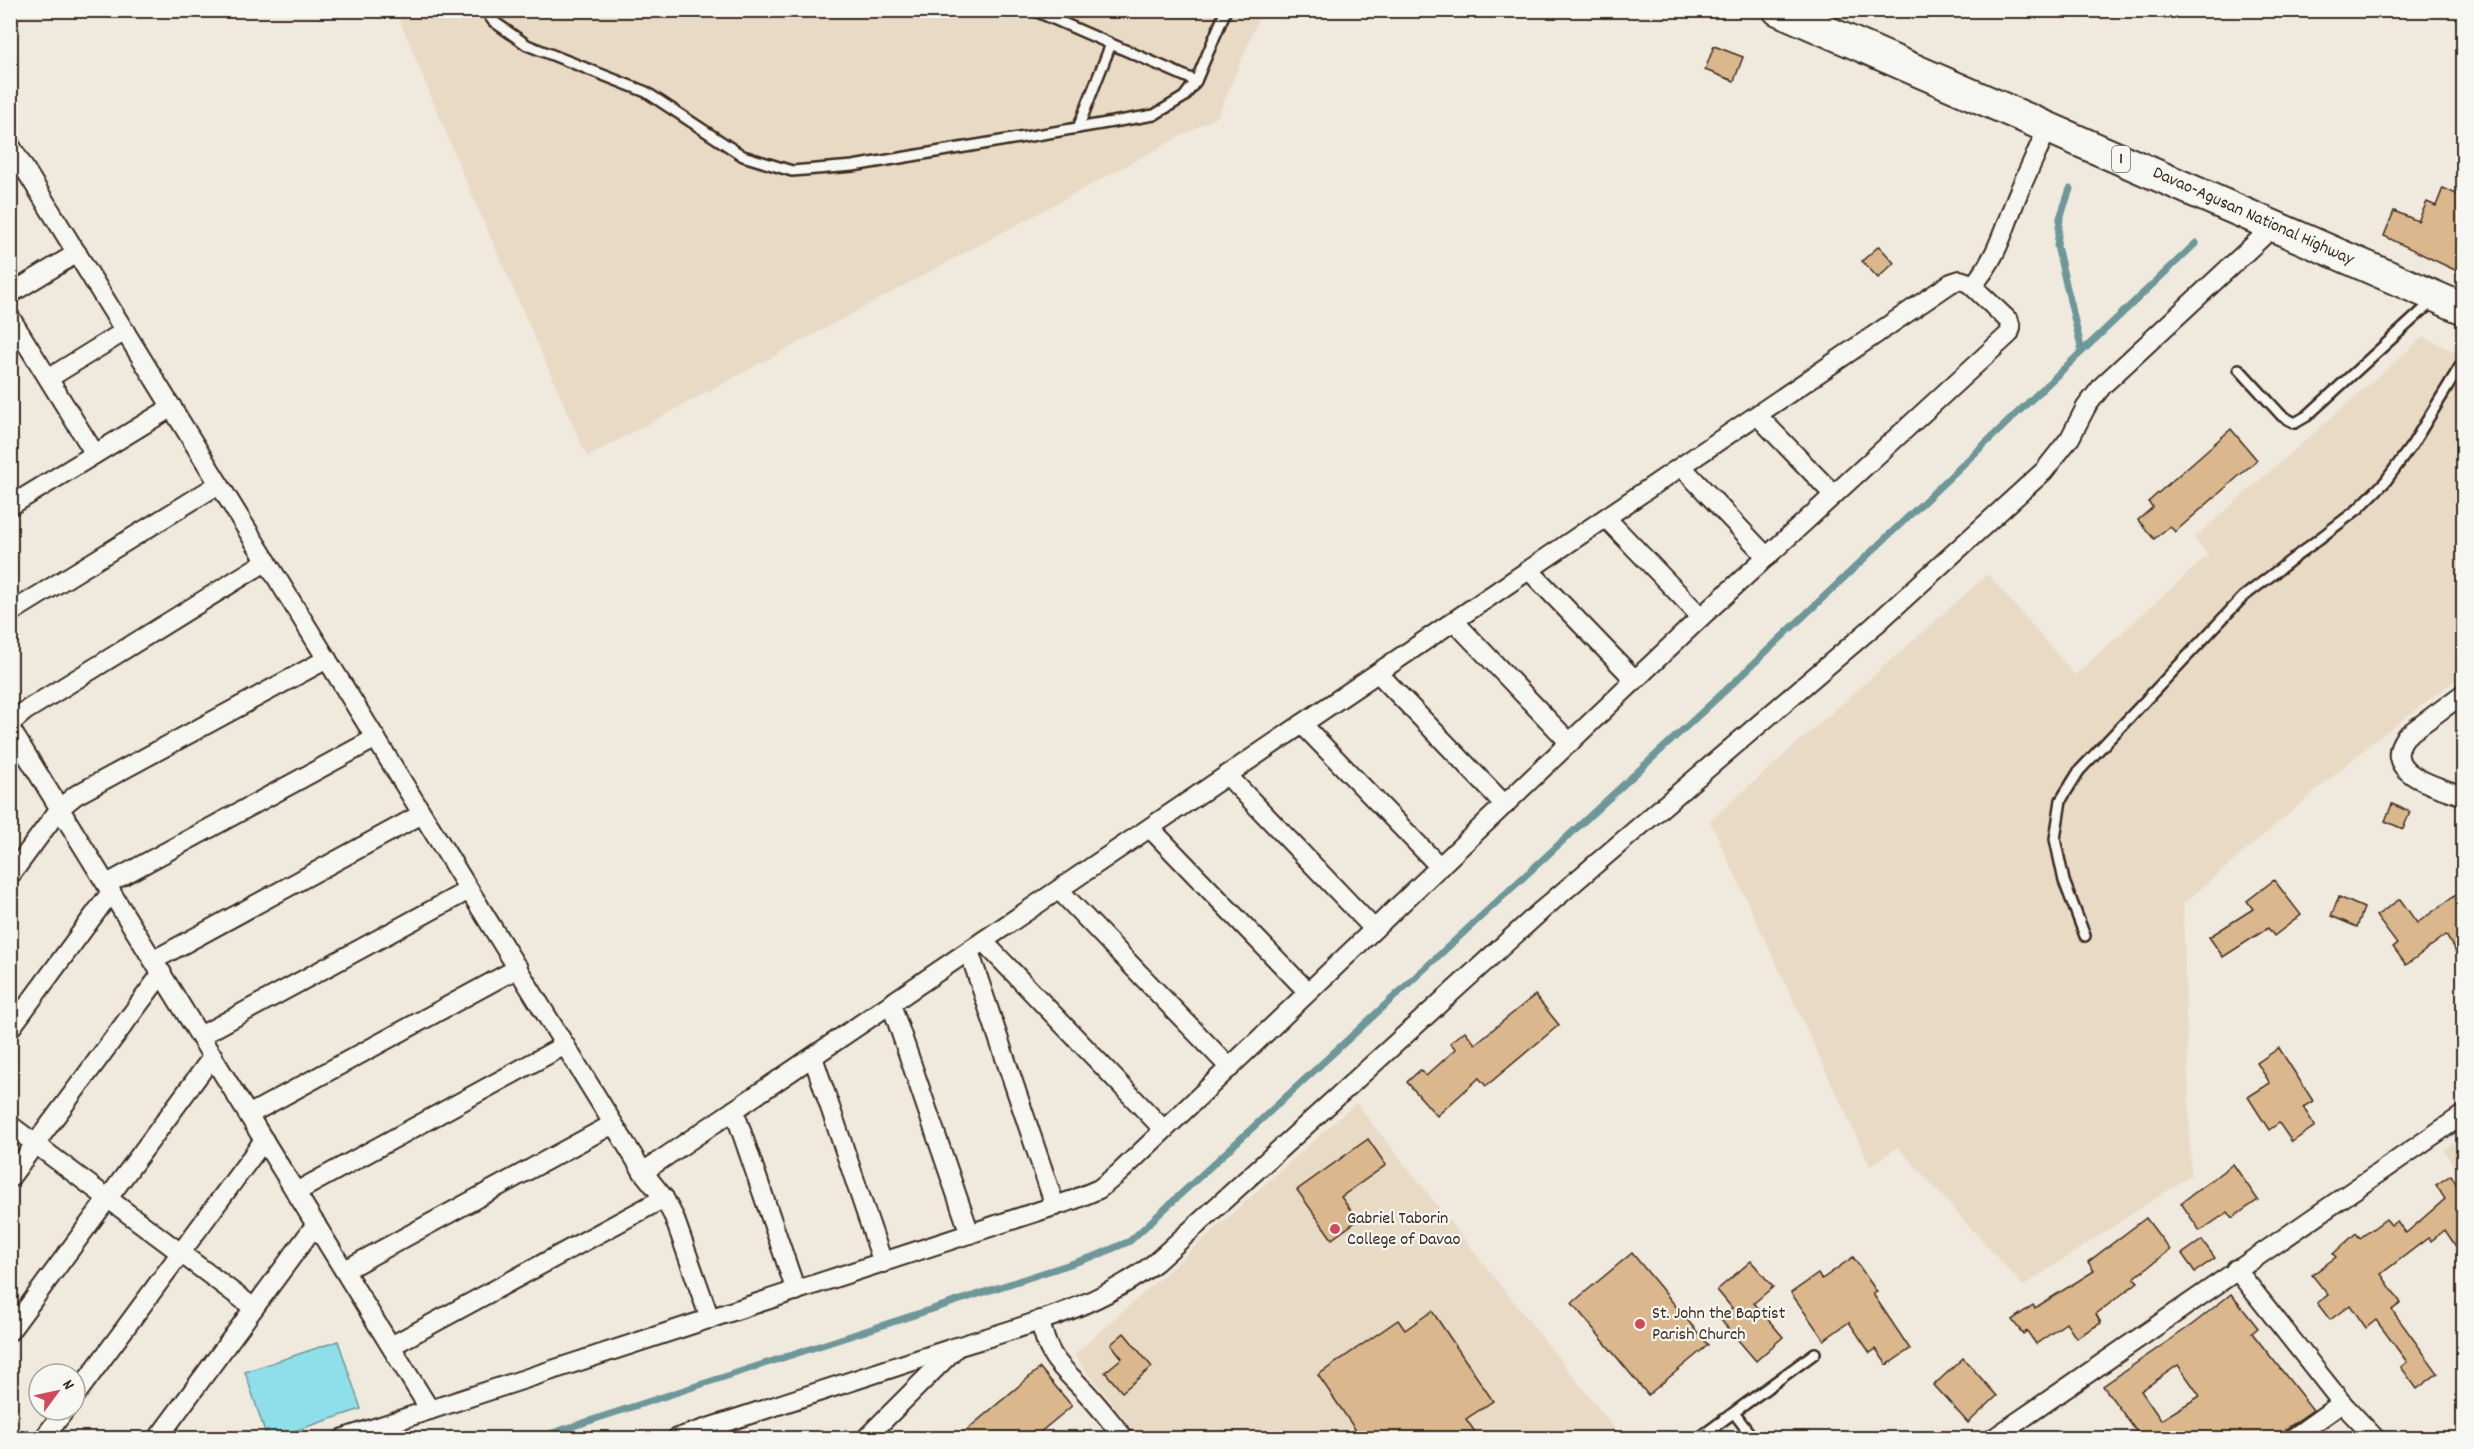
<svg xmlns="http://www.w3.org/2000/svg" width="2474" height="1449" font-family="Dekko,sans-serif">
  <style>
    .built { fill: #e9dac5 }
    .water { fill: #8edfe9; stroke: #6d9798; stroke-width: 1.5 }
    .lines { fill: none; stroke-linecap: round; stroke-linejoin: round }
    .stream { stroke: #6d9798; stroke-width: 7 }
    .building { fill: #dab78c; stroke: #3b2a1e; stroke-width: 1.5; fill-rule: evenodd }
    .service-casing { stroke: #3b2a1e; stroke-width: 14 }
    .minor-casing { stroke: #3b2a1e; stroke-width: 22 }
    .trunk-casing { stroke: #3b2a1e; stroke-width: 34 }
    .service { stroke: #f6f6f2; stroke-width: 9 }
    .minor { stroke: #f6f6f2; stroke-width: 18 }
    .trunk { stroke: #f6f6f2; stroke-width: 30 }
    .poi-dot { fill: #d1495b; stroke: #f6f6f2; stroke-width: 2 }
    .labels { text-anchor: middle; dominant-baseline: central; stroke-width: 4.5; stroke-linejoin: round; paint-order: stroke }
    .shield { fill: #f6f6f2; stroke: #73675e; stroke-width: 1.5 }
    .shield-label { font-size: 16px; font-weight: bold; fill: #3b2a1e }
    .street-label { font-size: 18px; fill: #3b2a1e; stroke: #f6f6f2 }
    .poi-label { font-size: 18px; fill: #3b2a1e; stroke: #f6f6f2; text-anchor: start }
  </style>
  <rect width="100%" height="100%" fill="#f0e9de"/>
  <filter id="ink" filterUnits="userSpaceOnUse"><feTurbulence type="fractalNoise" baseFrequency=".0167" numOctaves="2"/><feDisplacementMap in="SourceGraphic" scale="12" xChannelSelector="R" yChannelSelector="G"/><feConvolveMatrix kernelMatrix="1 2 1 2 8 2 1 2 1" color-interpolation-filters="sRGB"/></filter>
  <g filter="url(#ink)">
    <g class="built">
      <polygon points="396,11 1262,11 1218,116 587,457 464,177"/>
      <polygon points="2423,337 2463,356 2463,674 2373,742 2183,904 2191,1175 2023,1286 1898,1147 1870,1166 1710,821 1988,574 2075,675 2208,555 2194,538"/>
      <polygon points="1356,1103 1622,1438 1139,1438 1074,1355"/>
      <polygon points="2463,1136 2463,1180 2443,1150"/>
    </g>
    <polygon class="water" points="338,1341 361,1409 273,1438 267,1438 245,1372"/>
    <g class="lines">
      <g class="stream">
        <polyline points="2070,189 2060,218 2057,246 2082,351"/>
        <polyline points="537,1438 1098,1255 1130,1241 1727,689 2196,243"/>
      </g>
    </g>
    <g class="building">
      <polygon points="1714,46 1743,57 1734,81 1705,70"/>
      <polygon points="2443,188 2463,197 2463,274 2384,236 2394,211 2418,221 2427,202 2436,206"/>
      <polygon points="1879,246 1894,263 1878,278 1862,261"/>
      <polygon points="2231,429 2257,460 2175,532 2170,526 2154,539 2138,520 2153,507 2148,502"/>
      <polygon points="2392,804 2410,812 2403,829 2385,821"/>
      <polygon points="2274,880 2301,915 2274,936 2268,928 2223,957 2209,937 2253,909 2247,901"/>
      <polygon points="2463,890 2463,964 2446,935 2406,965 2393,947 2397,944 2376,916 2400,899 2417,923"/>
      <polygon points="2339,897 2364,908 2357,927 2331,916"/>
      <polygon points="1535,995 1559,1025 1486,1086 1479,1078 1437,1116 1407,1082 1420,1070 1426,1076 1456,1049 1450,1043 1465,1031 1475,1044"/>
      <polygon points="2279,1048 2313,1101 2303,1107 2315,1126 2292,1142 2279,1123 2269,1130 2248,1097 2270,1083 2257,1063"/>
      <polygon points="1368,1139 1386,1165 1341,1197 1358,1220 1332,1239 1297,1190"/>
      <polygon points="2233,1164 2258,1200 2232,1218 2228,1212 2200,1231 2181,1203"/>
      <polygon points="2451,1175 2459,1188 2463,1184 2463,1257 2445,1230 2431,1241 2428,1238 2381,1274 2401,1303 2392,1310 2438,1373 2417,1389 2401,1367 2407,1362 2376,1320 2366,1328 2350,1305 2330,1320 2317,1303 2328,1295 2312,1275 2336,1257 2333,1254 2356,1233 2360,1238 2386,1219 2391,1225 2397,1221 2406,1233 2445,1199 2436,1185"/>
      <polygon points="2146,1218 2170,1250 2134,1278 2138,1282 2096,1314 2101,1323 2076,1338 2066,1323 2036,1344 2027,1331 2023,1334 2012,1320 2033,1305 2035,1308 2094,1271 2088,1262"/>
      <polygon points="2202,1240 2215,1258 2195,1272 2182,1254"/>
      <polygon points="1632,1253 1708,1345 1648,1395 1572,1303"/>
      <polygon points="1853,1257 1877,1292 1873,1294 1910,1349 1887,1365 1876,1349 1870,1353 1849,1322 1824,1340 1791,1293 1818,1274 1822,1279"/>
      <polygon points="1751,1261 1773,1287 1754,1303 1783,1337 1756,1361 1720,1319 1732,1308 1717,1290"/>
      <path d="M2231 1294 2258 1328 2252 1333 2313 1410 2286 1429 2282 1438H2132L2139 1435 2103 1386 2193 1324ZM2178 1365 2200 1396 2161 1420 2141 1391Z"/>
      <polygon points="1432,1311 1493,1401 1466,1419 1475,1432 1465,1438 1361,1438 1318,1375 1398,1320 1405,1330"/>
      <polygon points="1124,1333 1152,1367 1122,1392 1105,1372 1122,1358 1111,1344"/>
      <polygon points="1963,1358 1997,1396 1968,1423 1934,1385"/>
      <polygon points="1040,1368 1072,1406 1033,1438 957,1438"/>
    </g>
    <g class="lines">
      <defs>
        <g id="service">
          <polyline points="485,10 493,21 527,45 646,92 743,156 792,171 853,166 1154,115 1184,97 1196,81 1226,10"/>
          <polyline points="1033,10 1196,81"/>
          <polyline points="1078,128 1111,44"/>
          <polyline points="2239,369 2282,416 2295,423 2307,416 2434,300"/>
          <polyline points="2085,936 2064,881 2055,839 2061,800 2079,771 2243,597 2358,509 2385,482 2412,445 2464,360"/>
          <polyline points="1734,1413 1753,1438"/>
          <polyline points="1699,1438 1815,1353"/>
        </g>
        <g id="minor">
          <polyline points="10,145 643,1172 664,1198 674,1217 710,1319"/>
          <path d="M1972 286C1997 259 2004 229 2017 196 2027 173 2038 150 2048 127"/>
          <polyline points="10,294 77,253"/>
          <polyline points="10,317 95,454"/>
          <polyline points="49,378 125,331"/>
          <polyline points="1757,415 1834,495"/>
          <polyline points="1682,467 1767,557"/>
          <polyline points="10,506 172,407"/>
          <polyline points="1606,518 1701,617"/>
          <polyline points="1529,570 1635,680"/>
          <polyline points="10,613 219,484"/>
          <polyline points="1454,621 1570,743"/>
          <polyline points="1378,673 1505,805"/>
          <path d="M2464 693 2406 736C2378 773 2438 787 2464 796"/>
          <polyline points="10,724 25,711 267,561"/>
          <polyline points="1302,724 1440,867"/>
          <polyline points="10,728 430,1410"/>
          <polyline points="1227,775 1374,929"/>
          <polyline points="1150,828 1308,992"/>
          <polyline points="10,876 60,808 76,795 327,659"/>
          <polyline points="107,884 376,738"/>
          <polyline points="1059,890 1230,1068"/>
          <polyline points="983,941 1164,1130"/>
          <polyline points="969,951 1055,1206"/>
          <polyline points="154,960 422,814"/>
          <polyline points="891,1004 970,1234"/>
          <polyline points="10,1029 111,892"/>
          <polyline points="200,1036 469,890"/>
          <polyline points="813,1057 883,1263"/>
          <polyline points="734,1110 796,1291"/>
          <polyline points="248,1115 518,968"/>
          <polyline points="10,1125 254,1308"/>
          <polyline points="10,1178 162,973"/>
          <polyline points="296,1192 565,1045"/>
          <polyline points="2236,1269 2342,1403 2375,1438"/>
          <polyline points="345,1270 613,1124"/>
          <path d="M1040 1320C1049 1364 1064 1367 1091 1398 1103 1411 1113 1425 1124 1438"/>
          <polyline points="10,1331 213,1056"/>
          <polyline points="391,1346 664,1198"/>
          <polyline points="75,1396 264,1140"/>
          <polyline points="44,1438 65,1410"/>
          <polyline points="158,1438 316,1224"/>
          <polyline points="344,1438 1073,1200 1099,1189 1119,1173 1701,617 2009,334 2011,328 2009,321 1969,283 1960,280 1951,283 643,1172"/>
          <path d="M677 1438C767 1409 857 1380 947 1350 1019 1327 1095 1310 1156 1262L1542 910 1875 625 2044 471 2070 438 2086 407 2103 385 2274 226"/>
          <polyline points="866,1438 954,1350"/>
          <polyline points="1994,1438 2464,1114"/>
          <polyline points="2293,1438 2342,1403"/>
        </g>
        <polyline id="trunk" points="1778,10 2464,309"/>
      </defs>
      <use href="#service" class="service-casing"/>
      <use href="#minor" class="minor-casing"/>
      <use href="#trunk" class="trunk-casing"/>
      <use href="#service" class="service"/>
      <use href="#minor" class="minor"/>
      <use href="#trunk" class="trunk"/>
    </g>
  </g>
  <g class="poi-dot">
    <circle cx="1335" cy="1229" r="6"/>
    <circle cx="1640" cy="1324" r="6"/>
  </g>
  <g class="labels">
    <rect class="shield" x="2112" y="146" width="18" height="26" rx="4.5"/>
    <g class="shield-label">
      <text x="2121" y="159">1</text>
    </g>
    <g class="street-label">
      <text transform="translate(2253 217) rotate(24)">Davao-Agusan National Highway</text>
    </g>
    <g class="poi-label">
      <text x="1347" y="1219">Gabriel Taborin<tspan x="1347" dy="21">College of Davao</tspan></text>
      <text x="1652" y="1314">St. John the Baptist<tspan x="1652" dy="21">Parish Church</tspan></text>
    </g>
  </g>
  <rect width="2474" height="1449" fill="none" stroke="#f6f6f2" stroke-width="36"/>
  <rect x="18" y="18" width="2438" height="1413" fill="none" stroke="#3b2a1e" stroke-width="2" filter="url(#ink)"/>
  <g transform="translate(57 1392) rotate(57)"><circle r="28" fill="#f6f6f2" stroke="#aba49d" stroke-width="1.5"/>
  <path d="M0-4.5L10 22L0 15L-10 22Z" fill="#d1495b"/>
  <text y="-9" font-size="16" font-weight="bold" text-anchor="middle" fill="#3b2a1e">N</text>
  </g>
</svg>
